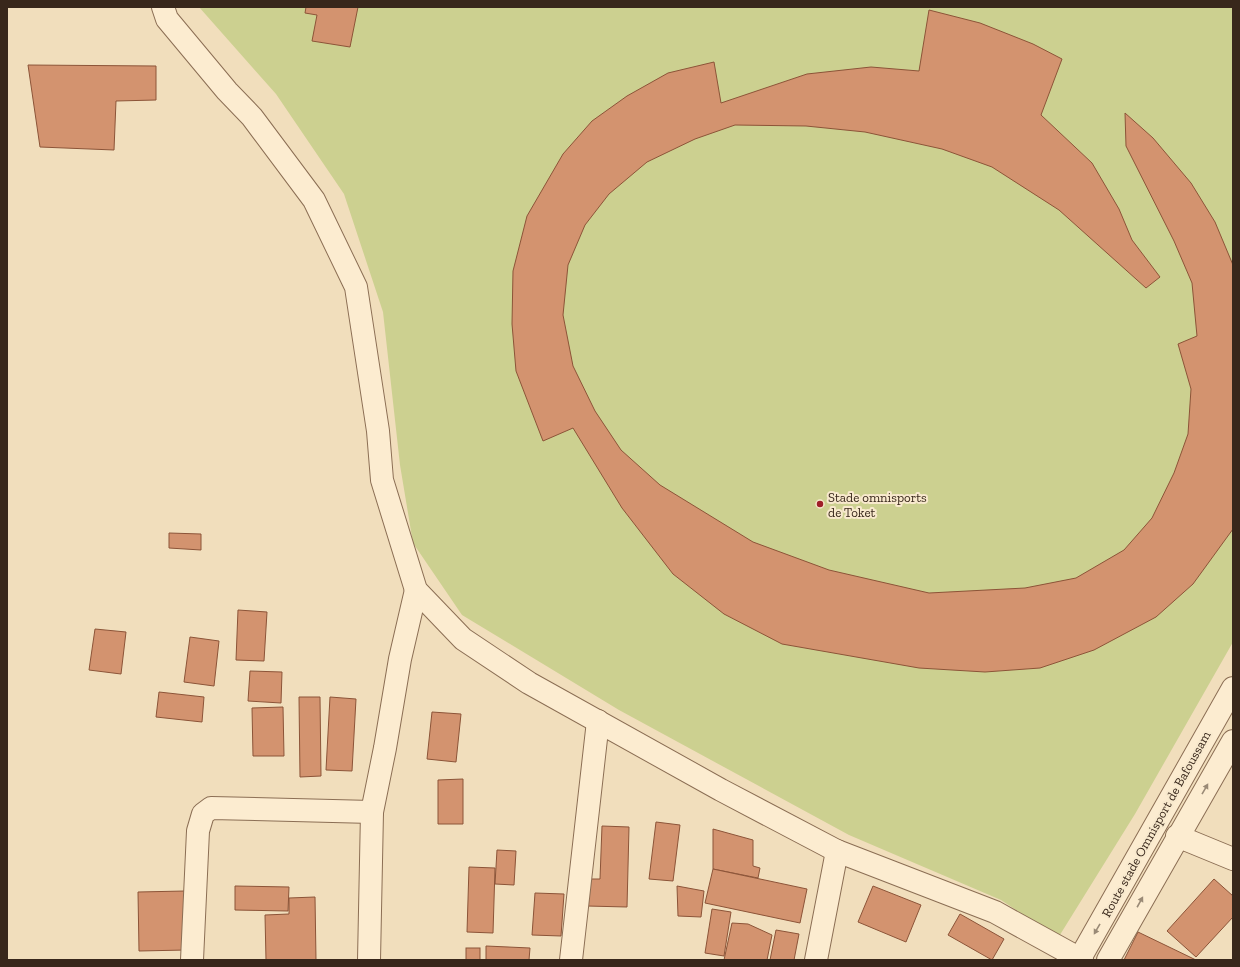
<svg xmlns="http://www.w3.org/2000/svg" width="1240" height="967" font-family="'Zilla Slab',serif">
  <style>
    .green { fill: #ccd090 }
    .building { fill: #d3936f; stroke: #8c5438 }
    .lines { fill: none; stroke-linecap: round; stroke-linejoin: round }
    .minor-casing { stroke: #8b6e54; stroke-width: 24 }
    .tertiary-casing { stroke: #8b6e54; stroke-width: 24 }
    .minor { stroke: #fcecd0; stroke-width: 22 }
    .tertiary { stroke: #fcecd0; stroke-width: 22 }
    .oneway { fill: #9a8a76 }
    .poi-dot { fill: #9f1f28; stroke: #f8e9cd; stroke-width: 1.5 }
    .labels { text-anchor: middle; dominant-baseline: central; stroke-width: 4; stroke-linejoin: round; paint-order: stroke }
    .poi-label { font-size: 13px; fill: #38271b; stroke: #f8e9cd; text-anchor: start }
    .street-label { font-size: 13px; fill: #38271b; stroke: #f8e9cd }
  </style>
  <rect width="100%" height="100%" fill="#f1debc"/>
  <polygon class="green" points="199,7 1233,7 1233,642 1135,814 1058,938 1001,900 849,835 619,710 462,615 413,543 400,465 383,312 344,194 276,94"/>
  <g class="building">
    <polygon points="306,7 358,7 350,47 312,41 317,15 305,13"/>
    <polygon points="929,10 980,23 1033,44 1062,59 1041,115 1092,163 1119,209 1132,240 1160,277 1146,288 1059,210 992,167 942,149 865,132 806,126 735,125 695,139 647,162 609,194 585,225 568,265 563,315 573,366 595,411 621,450 660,485 753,542 829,570 929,593 1025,588 1076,578 1124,550 1152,518 1174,473 1188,434 1191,389 1178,344 1197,336 1192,283 1174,241 1126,146 1125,113 1153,138 1191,183 1215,222 1233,265 1233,529 1193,584 1156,617 1094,650 1040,668 985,672 919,668 782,644 724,614 673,574 622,508 573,428 543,441 516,371 512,324 513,271 527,216 563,154 592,121 627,96 668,73 714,62 721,103 807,74 871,67 919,71"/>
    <polygon points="28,65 156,66 156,100 116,101 114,150 40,147"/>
    <polygon points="169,533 201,534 201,550 169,548"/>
    <polygon points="238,610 267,612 264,661 236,660"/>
    <polygon points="95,629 126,632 121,674 89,670"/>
    <polygon points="190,637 219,641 214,686 184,682"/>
    <polygon points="250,671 282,672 281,703 248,701"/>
    <polygon points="159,692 204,697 202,722 156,717"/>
    <polygon points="299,697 320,697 321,776 300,777"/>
    <polygon points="330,697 356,699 352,771 326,770"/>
    <polygon points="283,707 284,756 253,756 252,708"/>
    <polygon points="432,712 461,714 456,762 427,759"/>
    <polygon points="463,779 463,824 438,824 438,780"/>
    <polygon points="656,822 680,825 673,881 649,879"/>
    <polygon points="602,826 629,827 627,907 587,906 588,879 600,879"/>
    <polygon points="713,829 753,840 753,866 760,868 758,878 713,869"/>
    <polygon points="497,850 516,851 514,885 495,884"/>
    <polygon points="469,867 495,868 493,933 467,932"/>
    <polygon points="713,869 807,889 800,923 705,903"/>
    <polygon points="1214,879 1233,896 1233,917 1196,957 1167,931"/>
    <polygon points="235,886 289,887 288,911 235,910"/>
    <polygon points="677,886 704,891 701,917 678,916"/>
    <polygon points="873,886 921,905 906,942 858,922"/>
    <polygon points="185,891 186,950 139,951 138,892"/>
    <polygon points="535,893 564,894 561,936 532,935"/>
    <polygon points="315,897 316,960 266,960 265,915 289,914 289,898"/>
    <polygon points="712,909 731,912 724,956 705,953"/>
    <polygon points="960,914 1004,939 992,960 948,935"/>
    <polygon points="732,923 748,924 772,935 767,960 724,960"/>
    <polygon points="776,930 799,934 794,960 770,960"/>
    <polygon points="1138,932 1196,960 1124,960"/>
    <polygon points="486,946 530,948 529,960 486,960"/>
    <rect x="466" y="948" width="14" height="12"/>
  </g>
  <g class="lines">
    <defs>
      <g id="minor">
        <polyline points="163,7 167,19 227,91 252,117 314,200 356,287 378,431 382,480 416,590 463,639 529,683 721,790 837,851 995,912 1082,960"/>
        <polyline points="1177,836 1233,859"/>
        <polyline points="192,960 198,831 203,814 211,808 372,812"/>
        <polyline points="369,960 372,812 385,748 400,659 416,590"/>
        <polyline points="571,960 598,721"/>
        <polyline points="816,960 837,851"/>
      </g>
      <g id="tertiary">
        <polyline points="1079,960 1233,688"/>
        <polyline points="1108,960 1233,741"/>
      </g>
    </defs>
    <use href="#minor" class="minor-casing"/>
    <use href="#tertiary" class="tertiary-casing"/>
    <use href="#minor" class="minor"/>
    <use href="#tertiary" class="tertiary"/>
  </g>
  <defs><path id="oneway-solid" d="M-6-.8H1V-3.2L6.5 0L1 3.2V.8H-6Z"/></defs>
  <g class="oneway">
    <use href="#oneway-solid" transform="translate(1205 789) rotate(-60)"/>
    <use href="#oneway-solid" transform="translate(1140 902) rotate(-61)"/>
    <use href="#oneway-solid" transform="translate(1097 929) rotate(120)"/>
  </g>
  <circle class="poi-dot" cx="820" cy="504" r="4"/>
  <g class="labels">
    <g class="poi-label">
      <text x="828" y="497">Stade omnisports<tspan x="828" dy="15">de Toket</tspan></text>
    </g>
    <g class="street-label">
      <text transform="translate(1156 824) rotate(-61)">Route stade Omnisport de Bafoussam</text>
    </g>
  </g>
  <rect width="1240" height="967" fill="none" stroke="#38271b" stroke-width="16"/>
</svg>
